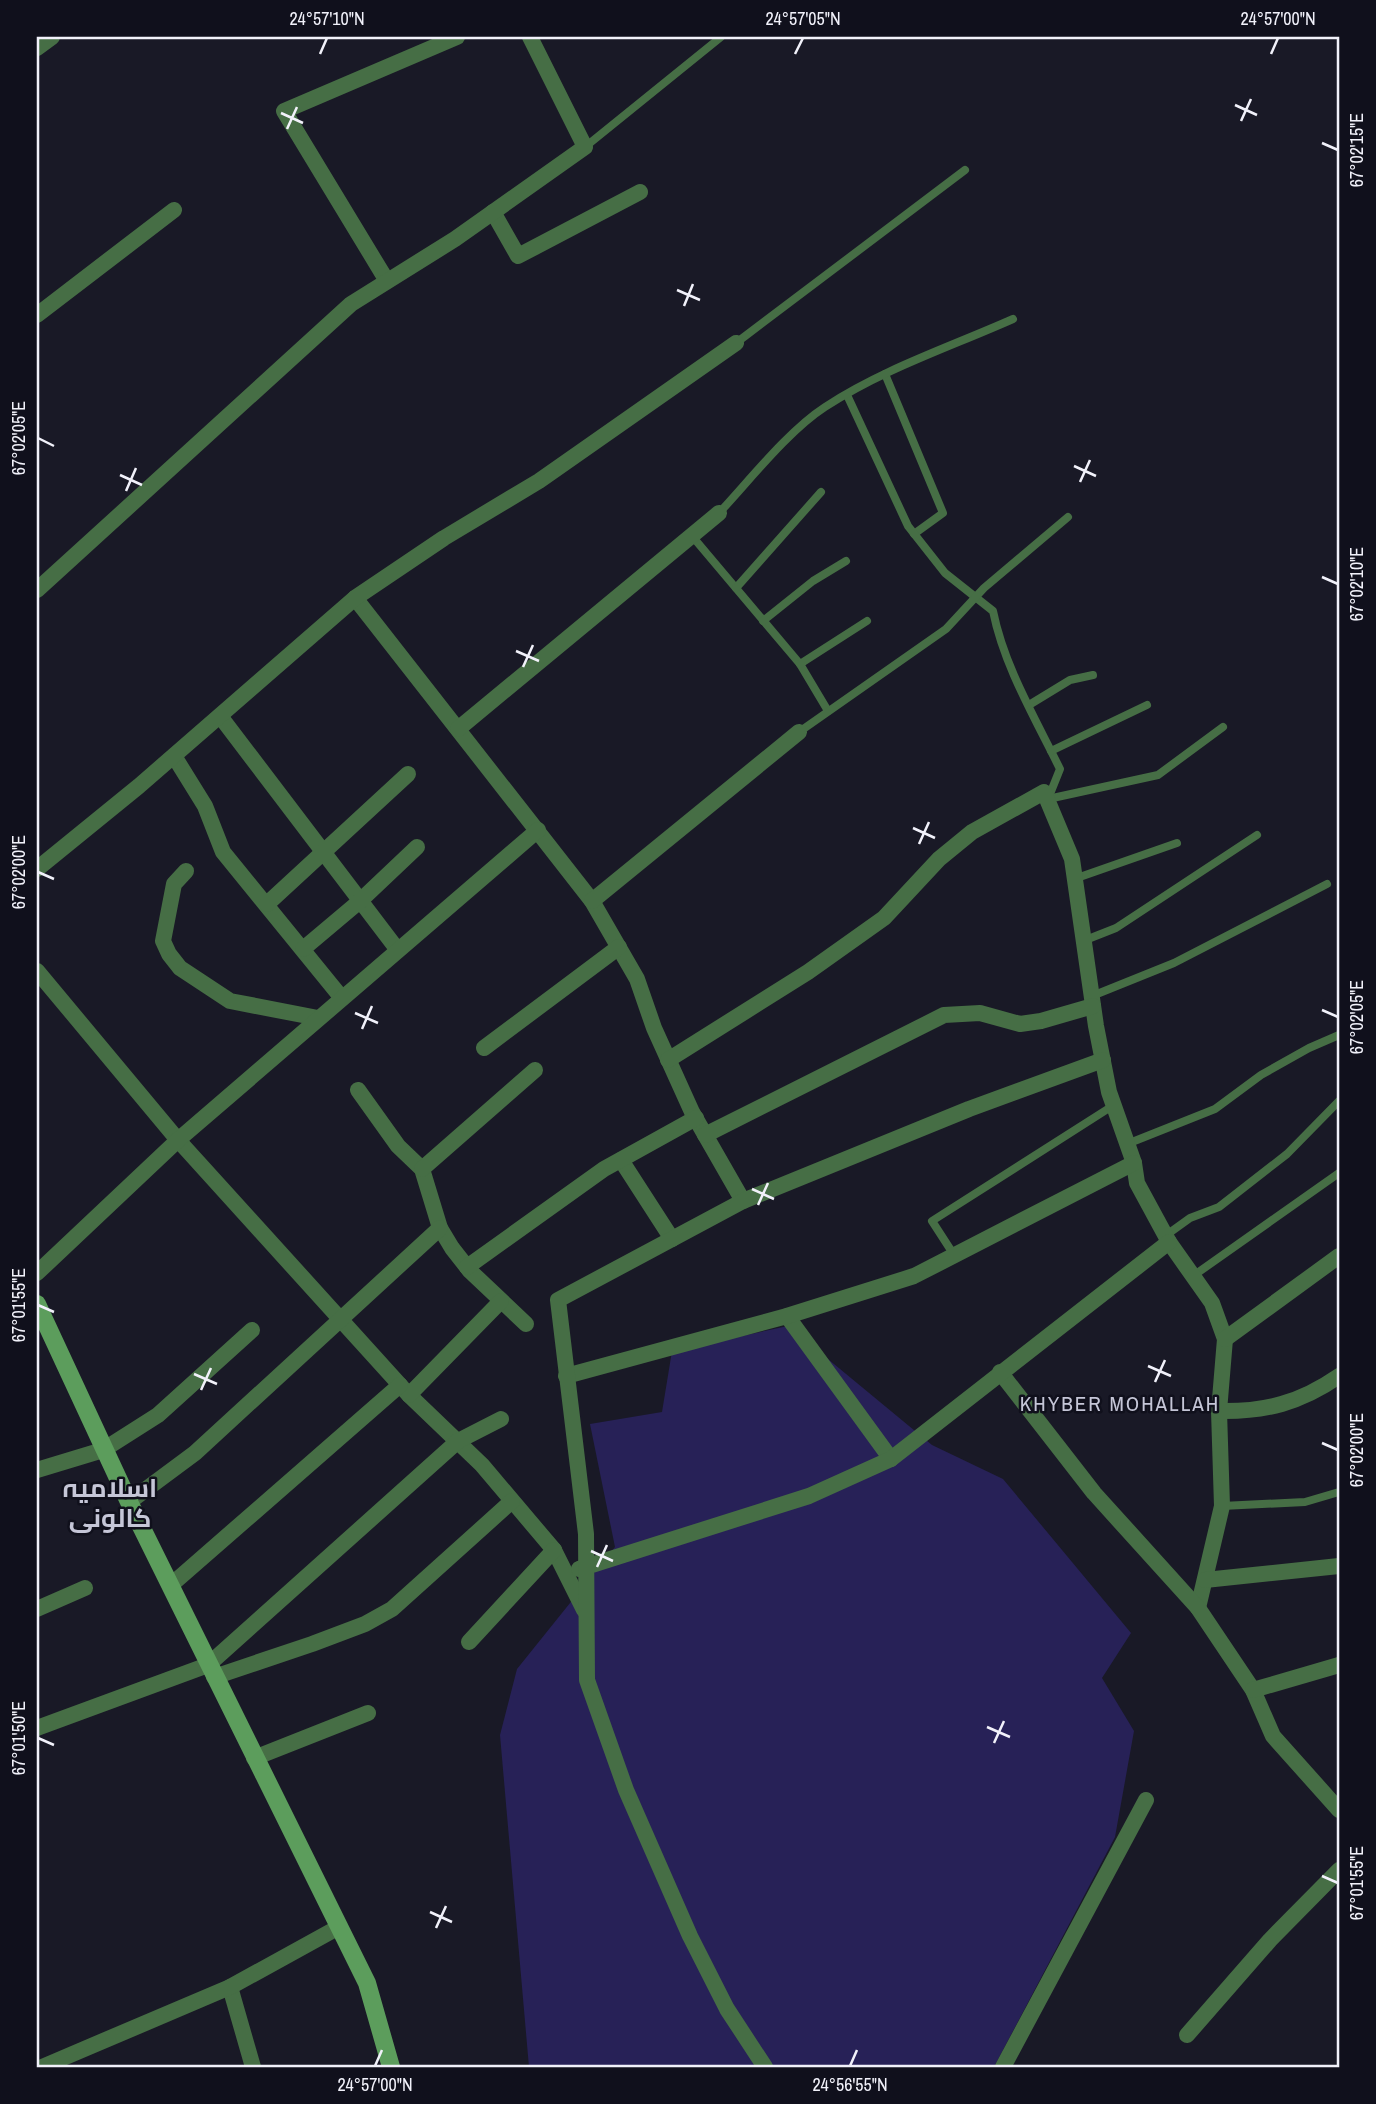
<svg xmlns="http://www.w3.org/2000/svg" width="1376" height="2104" font-family="'Archivo Narrow',Cairo,sans-serif">
  <style>
    .green { fill: #272157 }
    .lines { fill: none; stroke-linecap: round; stroke-linejoin: round }
    .lane { stroke: #466e45; stroke-width: 8 }
    .street { stroke: #466e45; stroke-width: 16 }
    .secondary { stroke: #5c9d5c; stroke-width: 18 }
    .ticks { fill: none; stroke: #f1f1fa; stroke-width: 2.5 }
    .labels { text-anchor: middle; dominant-baseline: central; stroke-width: 5; stroke-linejoin: round; paint-order: stroke }
    .neighbourhood-label { font-size: 21px; letter-spacing: 2px; fill: #c5c6d7; stroke: #10101c }
    .district-label { font-size: 26px; font-weight: bold; fill: #c5c6d7; stroke: #10101c }
    .neatline { fill: none; stroke: #f1f1fa; stroke-width: 2.5 }
    .ticks-label { font-size: 18px; text-anchor: middle; fill: #f1f1fa }
  </style>
  <rect width="100%" height="100%" fill="#191926"/>
  <polygon class="green" points="788,1326 932,1445 1003,1479 1131,1633 1102,1678 1134,1731 1115,1837 994,2067 529,2067 500,1735 517,1669 615,1547 590,1424 662,1412 672,1351"/>
  <g class="lines">
    <g class="lane">
      <polyline points="585,147 721,37"/>
      <polyline points="736,343 965,170"/>
      <polyline points="885,374 943,513 914,534"/>
      <path d="M847 395 908 526 945 573 993 611C1004 666 1035 718 1060 769L1048 799"/>
      <path d="M719 513C749 481 788 431 825 407 883 369 950 347 1013 319"/>
      <polyline points="692,536 800,664 828,711"/>
      <polyline points="736,588 821,492"/>
      <polyline points="763,621 813,581 846,561"/>
      <polyline points="800,664 867,621"/>
      <polyline points="1029,705 1070,680 1093,675"/>
      <polyline points="799,732 946,629 984,588 1068,517"/>
      <polyline points="1051,751 1147,705"/>
      <polyline points="1048,799 1158,775 1223,727"/>
      <polyline points="1074,879 1177,843"/>
      <polyline points="1083,941 1116,928 1257,835"/>
      <polyline points="1092,996 1174,963 1327,884"/>
      <polyline points="1127,1144 1215,1109 1261,1075 1309,1048 1339,1035"/>
      <polyline points="1165,1236 1190,1218 1219,1207 1287,1154 1339,1101"/>
      <polyline points="954,1255 932,1221 1114,1105"/>
      <polyline points="1193,1276 1339,1173"/>
      <polyline points="1222,1506 1305,1502 1339,1492"/>
    </g>
    <g class="street">
      <polyline points="37,48 52,37"/>
      <polyline points="493,212 518,256 640,192"/>
      <polyline points="387,281 284,111 457,37"/>
      <polyline points="37,315 174,210"/>
      <polyline points="37,590 351,304 455,239 585,147 530,37"/>
      <polyline points="355,598 592,901 637,979 654,1028 692,1112 743,1201"/>
      <polyline points="220,716 397,949"/>
      <polyline points="458,729 719,513"/>
      <polyline points="174,756 205,806 223,852 341,997"/>
      <polyline points="37,869 139,786 355,598 444,538 539,481 736,343"/>
      <polyline points="186,871 174,884 163,941 169,954 180,968 230,1001 318,1018"/>
      <polyline points="592,901 799,732"/>
      <polyline points="267,904 408,774"/>
      <polyline points="303,949 360,901 417,847"/>
      <polyline points="37,971 178,1140 409,1395 482,1465 554,1550 584,1610"/>
      <polyline points="484,1048 619,947"/>
      <polyline points="668,1060 808,972 884,918 939,859 972,832 1044,792 1072,859 1096,1026 1109,1092 1134,1163 1137,1183 1169,1242 1212,1303 1225,1339 1219,1411 1222,1506 1198,1608"/>
      <polyline points="358,1090 398,1146 422,1169 440,1228 452,1248 470,1271 526,1324"/>
      <polyline points="705,1135 944,1015 980,1013 1020,1024 1041,1021 1093,1006"/>
      <polyline points="621,1160 672,1239"/>
      <polyline points="422,1169 535,1070"/>
      <polyline points="467,1267 604,1169 696,1118"/>
      <polyline points="37,1273 178,1140 538,830"/>
      <polyline points="787,1316 891,1459"/>
      <polyline points="1225,1339 1339,1256"/>
      <polyline points="1000,1372 1094,1493 1198,1608 1253,1690 1273,1736 1339,1810"/>
      <polyline points="566,1376 787,1316 914,1276 1134,1163"/>
      <polyline points="409,1395 501,1301"/>
      <path d="M1219 1411C1265 1412 1300 1403 1339 1376"/>
      <polyline points="37,1470 103,1450 158,1415 252,1330"/>
      <polyline points="129,1502 195,1453 440,1228"/>
      <polyline points="579,1569 809,1496 891,1459 1169,1242"/>
      <polyline points="1205,1580 1339,1566"/>
      <polyline points="171,1585 400,1385"/>
      <polyline points="37,1609 85,1588"/>
      <polyline points="469,1642 554,1550"/>
      <polyline points="214,1677 312,1644 365,1624 392,1609 512,1501"/>
      <polyline points="1253,1690 1339,1665"/>
      <polyline points="37,1728 208,1665 458,1441 501,1419"/>
      <polyline points="254,1758 368,1713"/>
      <polyline points="230,1987 253,2067"/>
      <polyline points="1187,2035 1270,1940 1339,1870"/>
      <polyline points="42,2067 230,1987 339,1927"/>
      <polyline points="765,2067 727,2009 690,1936 626,1790 587,1680 586,1534 558,1300 743,1201 969,1109 1103,1060"/>
      <polyline points="1003,2067 1146,1800"/>
    </g>
    <polyline class="secondary" points="37,1304 129,1502 367,1983 391,2067"/>
  </g>
  <path class="ticks" d="M320 54 327 38M795 54 803 38M1271 54 1278 38M1235 105 1257 115M281 113 303 123M1241 121 1251 99M287 129 297 107M1322 143 1338 150M677 290 700 300M684 306 693 284M38 438 54 446M1074 466 1096 476M120 475 142 485M1080 482 1090 460M126 491 136 468M1322 577 1338 584M516 651 539 661M523 667 533 645M913 828 935 838M919 844 929 822M38 872 54 879M1322 1010 1338 1017M355 1013 378 1023M362 1029 372 1006M752 1189 774 1199M758 1205 768 1183M38 1305 54 1312M1148 1366 1171 1376M194 1374 217 1384M1155 1382 1165 1360M201 1390 211 1368M1322 1443 1338 1450M591 1551 613 1561M597 1567 607 1545M987 1727 1010 1737M38 1738 54 1745M994 1743 1004 1721M1322 1876 1338 1883M430 1912 452 1922M436 1928 446 1906M375 2066 382 2050M850 2066 857 2050"/>
  <g class="labels">
    <g class="neighbourhood-label">
      <text x="1120" y="1403">KHYBER MOHALLAH</text>
    </g>
    <g class="district-label">
      <text x="110" y="1487">اسلامیہ<tspan x="110" dy="30">کالونی</tspan></text>
    </g>
  </g>
  <rect width="1376" height="2104" fill="none" stroke="#10101c" stroke-width="77"/>
  <rect x="38" y="38" width="1300" height="2028" class="neatline"/>
  <g class="ticks-label">
    <text x="327" y="25">24°57'10"N</text>
    <text x="803" y="25">24°57'05"N</text>
    <text x="1278" y="25">24°57'00"N</text>
    <text transform="translate(1357 150) rotate(-90)" y="6">67°02'15"E</text>
    <text transform="translate(19 438) rotate(-90)" y="6">67°02'05"E</text>
    <text transform="translate(1357 584) rotate(-90)" y="6">67°02'10"E</text>
    <text transform="translate(19 872) rotate(-90)" y="6">67°02'00"E</text>
    <text transform="translate(1357 1017) rotate(-90)" y="6">67°02'05"E</text>
    <text transform="translate(19 1305) rotate(-90)" y="6">67°01'55"E</text>
    <text transform="translate(1357 1450) rotate(-90)" y="6">67°02'00"E</text>
    <text transform="translate(19 1738) rotate(-90)" y="6">67°01'50"E</text>
    <text transform="translate(1357 1883) rotate(-90)" y="6">67°01'55"E</text>
    <text x="375" y="2091">24°57'00"N</text>
    <text x="850" y="2091">24°56'55"N</text>
  </g>
</svg>
